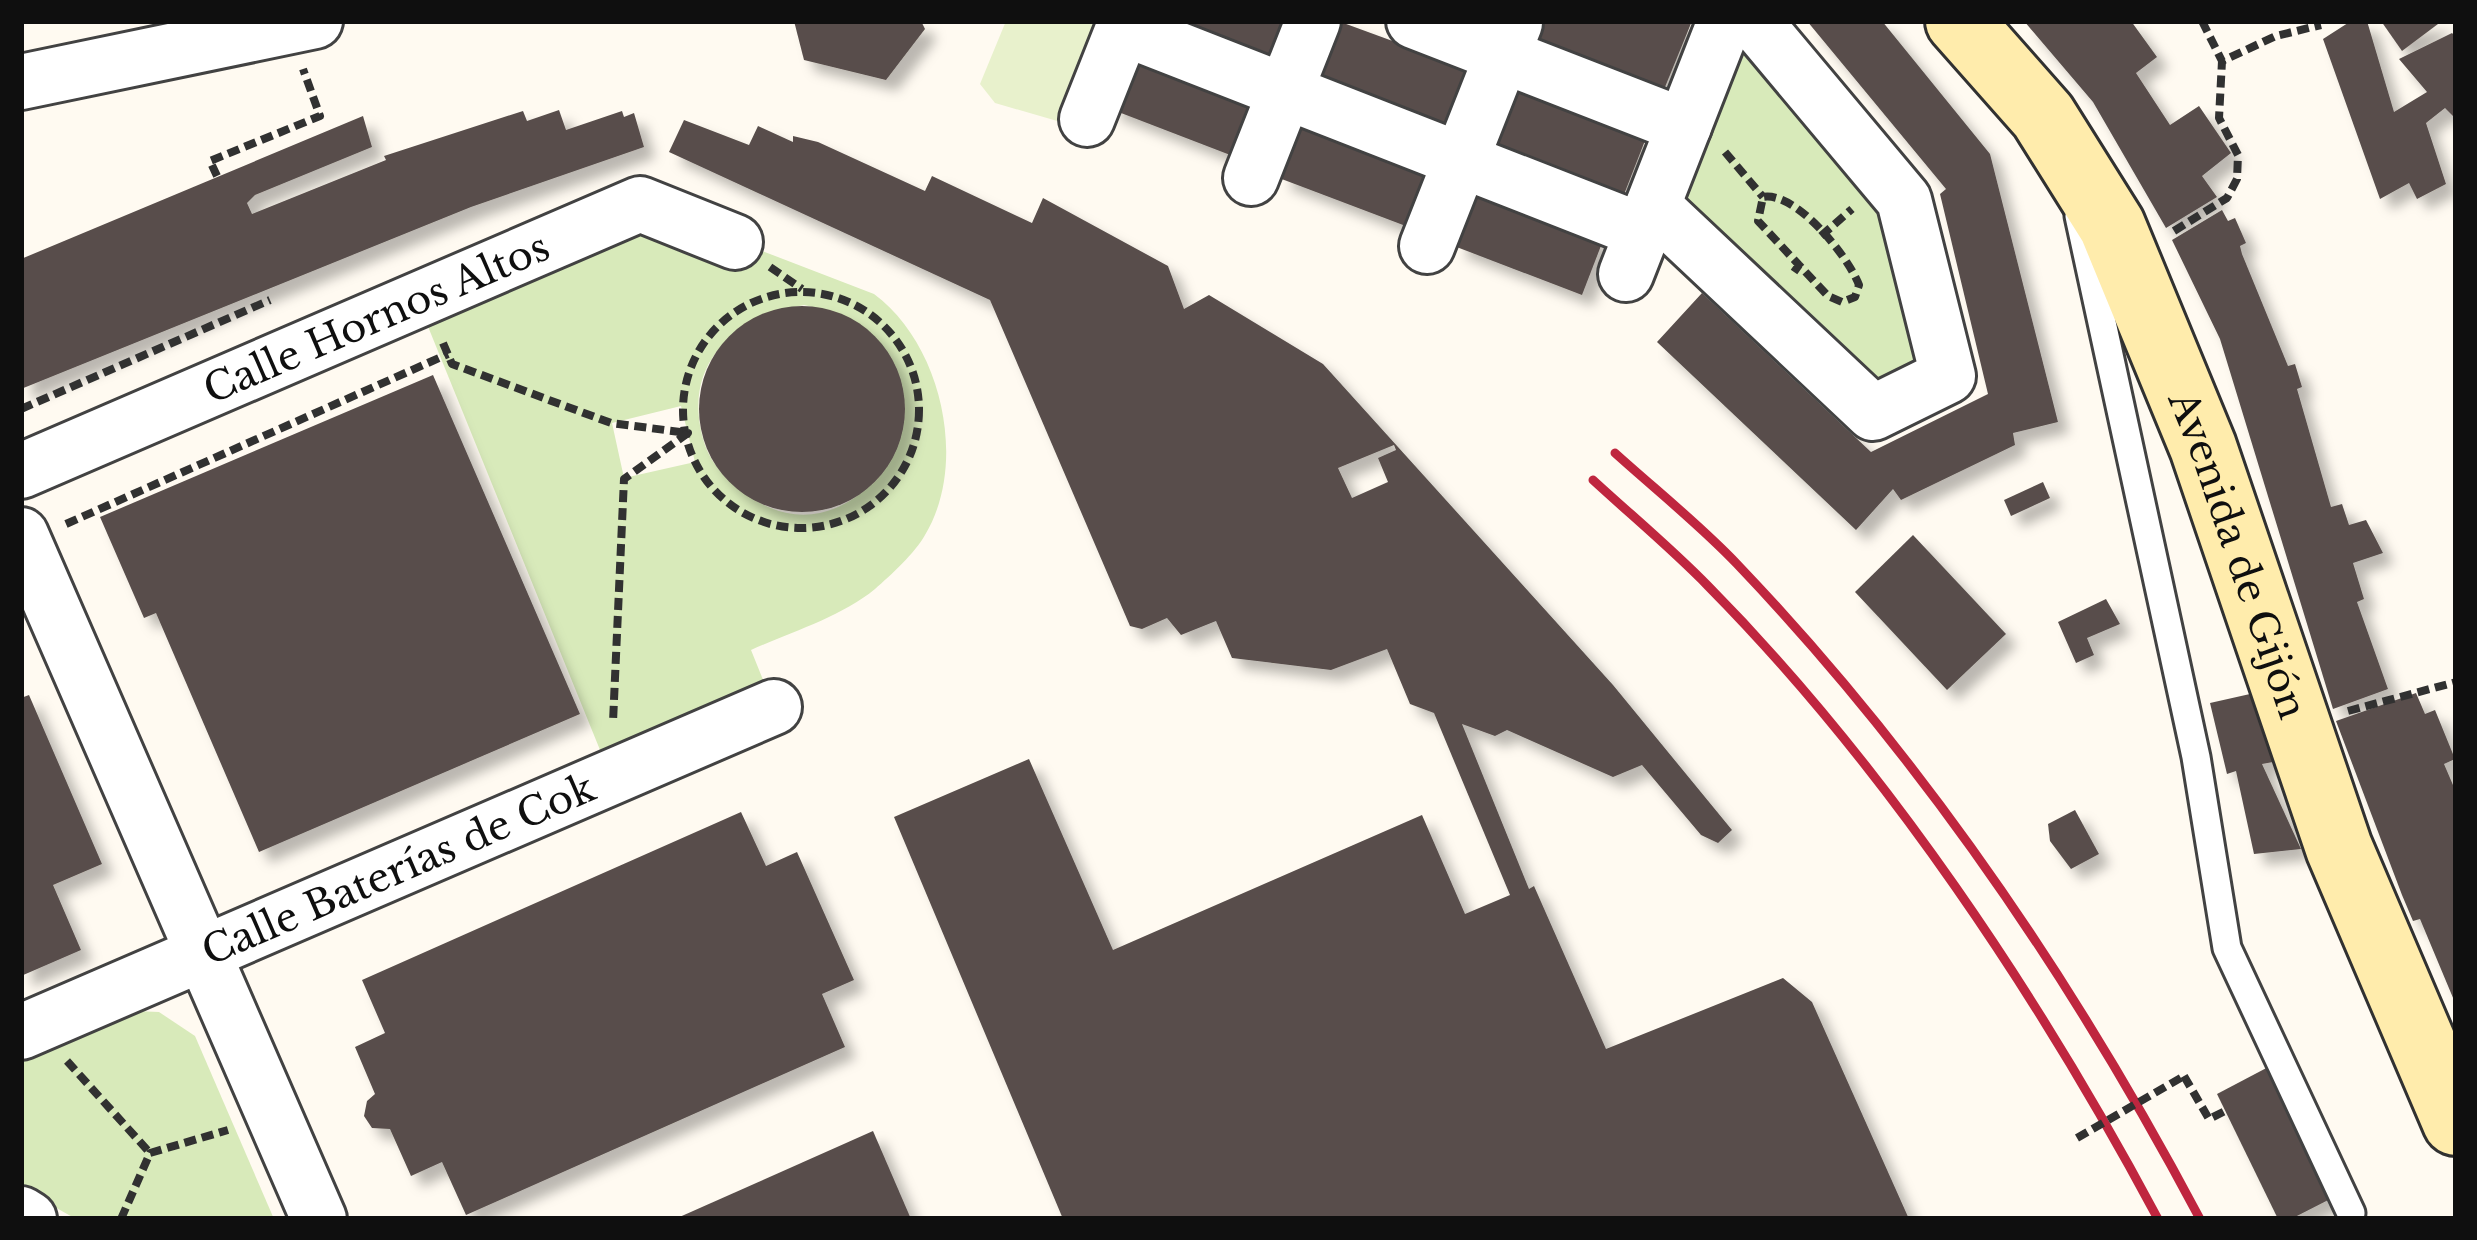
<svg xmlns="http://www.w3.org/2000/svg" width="2477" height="1240" font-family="'Libre Baskerville',serif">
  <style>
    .green { fill: #d8eaba; fill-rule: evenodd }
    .pitch { fill: #e8f1cc }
    .building { fill: #584e4b; fill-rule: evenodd; filter: url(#shadow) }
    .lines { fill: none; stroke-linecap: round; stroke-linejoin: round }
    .lane-casing { stroke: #424242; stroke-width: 33 }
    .street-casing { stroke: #424242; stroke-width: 60 }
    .secondary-casing { stroke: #313131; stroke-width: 72 }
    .path { stroke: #313131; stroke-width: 8; stroke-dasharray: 12 6; stroke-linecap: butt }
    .lane { stroke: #fff; stroke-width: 27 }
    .street { stroke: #fff; stroke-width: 54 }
    .secondary { stroke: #ffecac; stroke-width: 66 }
    .rail { stroke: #bf263f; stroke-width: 9 }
    .path-bridge { stroke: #313131; stroke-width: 8; stroke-dasharray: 12 6; stroke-linecap: butt }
    .labels { text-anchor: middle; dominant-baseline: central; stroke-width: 12; stroke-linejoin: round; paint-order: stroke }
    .street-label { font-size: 39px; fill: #0f0f0f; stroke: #fff }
  </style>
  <defs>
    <filter id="shadow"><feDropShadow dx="11" dy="11" stdDeviation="6" flood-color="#0004"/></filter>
  </defs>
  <rect width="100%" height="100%" fill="#fffaf1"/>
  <g class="green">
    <polygon points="1752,50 1895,206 1934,366 1874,396 1677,204 1735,59"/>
    <path d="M640 204 874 294C941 343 969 462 925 535 915 553 891 575 875 589 841 617 791 632 751 650L774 707 611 777 416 297ZM804 305C996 346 871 578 752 498 732 485 713 468 705 445 679 366 733 317 804 305ZM681 406 695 462 624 478 612 423Z"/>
    <polygon points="135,1011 159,1012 195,1036 274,1219 76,1219 21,1188 21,1057"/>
  </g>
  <polygon class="pitch" points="1006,21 1110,21 1071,125 995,103 980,84"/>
  <g class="building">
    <polygon points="794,21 921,21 925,29 886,80 804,60"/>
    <polygon points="1174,21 1290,21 1275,61"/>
    <polygon points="1338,21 1469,69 1448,130 1316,80"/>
    <polygon points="1544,21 1692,21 1663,92 1535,42"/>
    <polygon points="1807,21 1882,21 1990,154 2058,422 2013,433 2015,445 1901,500 1893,489 1856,530 1657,342 1702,293 1871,452 1988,394 1940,194 1946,189"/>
    <polygon points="2024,21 2131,21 2157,57 2136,73 2170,125 2199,106 2231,153 2202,176 2217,197 2166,228 2093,102"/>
    <polygon points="2351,21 2367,21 2394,112 2427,92 2399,59 2452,33 2456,37 2456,119 2445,108 2426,123 2446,184 2417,199 2409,183 2380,199 2323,39"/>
    <polygon points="2381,21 2442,21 2402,51"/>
    <polygon points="1130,51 1260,102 1238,158 1108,108"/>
    <polygon points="1514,88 1646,138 1623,197 1492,148"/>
    <polygon points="559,110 566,130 622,111 624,117 634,113 644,147 471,207 21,389 21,259 363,116 372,147 255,195 247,203 252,214 386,160 384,156 523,111 527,121"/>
    <polygon points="1302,117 1434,169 1411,228 1279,178"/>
    <path d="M684 120 749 145 758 126 793 142V136L818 142 925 191 932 176 1032 223 1043 198 1168 266 1184 309 1209 295 1323 364 1613 685 1732 830 1718 843 1701 835 1642 765 1613 777 1507 730 1495 736 1462 724 1529 889 1534 886 1606 1049 1783 978 1812 1002 1909 1219H1063L894 817 1029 759 1113 950 1422 815 1465 914 1510 895 1434 713 1410 704 1387 649 1331 670 1232 658 1216 621 1181 635 1167 618 1142 629 1130 626 990 300 669 152ZM1394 445 1396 450 1378 458 1388 482 1352 498 1338 468Z"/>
    <polygon points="1475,188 1604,238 1582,295 1454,246"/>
    <polygon points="2222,210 2228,221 2235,218 2246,243 2240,246 2242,254 2288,366 2295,364 2302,387 2297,389 2331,507 2342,504 2349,525 2366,520 2383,553 2353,563 2364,599 2357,602 2388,689 2333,709 2220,339 2172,240"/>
    <circle cx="802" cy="409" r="103"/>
    <polygon points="433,375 580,714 259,852 156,613 144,618 100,517"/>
    <polygon points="2043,482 2050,498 2011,516 2004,500"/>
    <polygon points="1913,535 2006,634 1947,690 1855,592"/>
    <polygon points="2106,599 2120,624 2087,638 2094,655 2076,663 2058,622"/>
    <polygon points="2416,693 2425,714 2435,710 2455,759 2444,764 2456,792 2456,1005 2420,919 2413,921 2402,895 2336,721"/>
    <polygon points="2250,694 2273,762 2262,764 2301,849 2254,854 2236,771 2227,774 2210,703"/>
    <polygon points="29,695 102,864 53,885 81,950 21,976 21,698"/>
    <polygon points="2075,810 2099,854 2071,869 2050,841 2048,824"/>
    <polygon points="741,812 766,866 797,852 854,980 822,994 845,1047 466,1215 442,1162 411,1176 390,1129 372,1128 364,1116 367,1101 375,1094 355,1047 385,1033 362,980"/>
    <polygon points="2274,1064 2340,1194 2291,1219 2278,1219 2217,1094"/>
    <polygon points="873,1131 911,1219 675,1219"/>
  </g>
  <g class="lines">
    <defs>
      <polyline id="lane" points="2079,216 2196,757 2227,948 2351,1213"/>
      <g id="street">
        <polyline points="1414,21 1684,126"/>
        <polyline points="1123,28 1642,231"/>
        <polyline points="21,82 315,21"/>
        <polyline points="1087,119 1126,21"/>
        <polyline points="1251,178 1313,21"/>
        <polyline points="1653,206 1873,413 1948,376 1904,200 1754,21"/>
        <polyline points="1427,246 1515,23"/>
        <polyline points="1626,274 1725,21"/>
        <path id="s1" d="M21 471 640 204 735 242"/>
        <polyline points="21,535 319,1219"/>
        <path id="s2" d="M21 1032 774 707"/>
        <polyline points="21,1214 29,1219"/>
      </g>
      <g id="secondary">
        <path id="s3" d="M1959 21 2043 116 2112 226 2203 447 2339 848 2456 1122"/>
      </g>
    </defs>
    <use href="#lane" class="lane-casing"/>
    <use href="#street" class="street-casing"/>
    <use href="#secondary" class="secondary-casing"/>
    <g class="path">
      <polyline points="2202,21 2222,61 2276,36 2321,25"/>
      <polyline points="1725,152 1763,197"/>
      <polyline points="217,176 210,161 320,116 303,69"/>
      <polyline points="2174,231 2227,198 2237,179 2238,155 2219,118 2222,61"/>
      <polyline points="1821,236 1852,209"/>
      <polyline points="770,267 802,289"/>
      <path d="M1794 272 1799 265 1828 296 1842 302 1855 297 1859 285C1848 256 1796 191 1763 197L1758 221 1799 265"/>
      <circle cx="801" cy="410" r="118"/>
      <polyline points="443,343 452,364 611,423 688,433 624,479 613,722"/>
      <polyline points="21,409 270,300"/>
      <polyline points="66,524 448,354"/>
      <polyline points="2348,711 2456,682"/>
      <polyline points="67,1061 150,1153"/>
      <polyline points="2184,1076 2209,1119 2225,1111"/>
      <polyline points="121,1219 150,1153 228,1130"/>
    </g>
    <use href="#lane" class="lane"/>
    <use href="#street" class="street"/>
    <use href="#secondary" class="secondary"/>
    <g class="rail">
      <path d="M1615 453C1656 490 1700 525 1737 564 1922 758 2075 983 2200 1219"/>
      <path d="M1593 480C1631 515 1672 549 1708 586 1886 766 2039 996 2158 1219"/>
    </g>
    <polyline class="path-bridge" points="2077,1138 2184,1076"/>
  </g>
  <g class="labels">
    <g class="street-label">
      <text stroke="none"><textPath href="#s1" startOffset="387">Calle Hornos Altos</textPath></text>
      <text stroke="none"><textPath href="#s3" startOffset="609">Avenida de Gijón</textPath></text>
      <text stroke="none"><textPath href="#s2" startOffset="411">Calle Baterías de Cok</textPath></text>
    </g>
  </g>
  <rect width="2477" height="1240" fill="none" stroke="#0f0f0f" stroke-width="48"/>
</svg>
